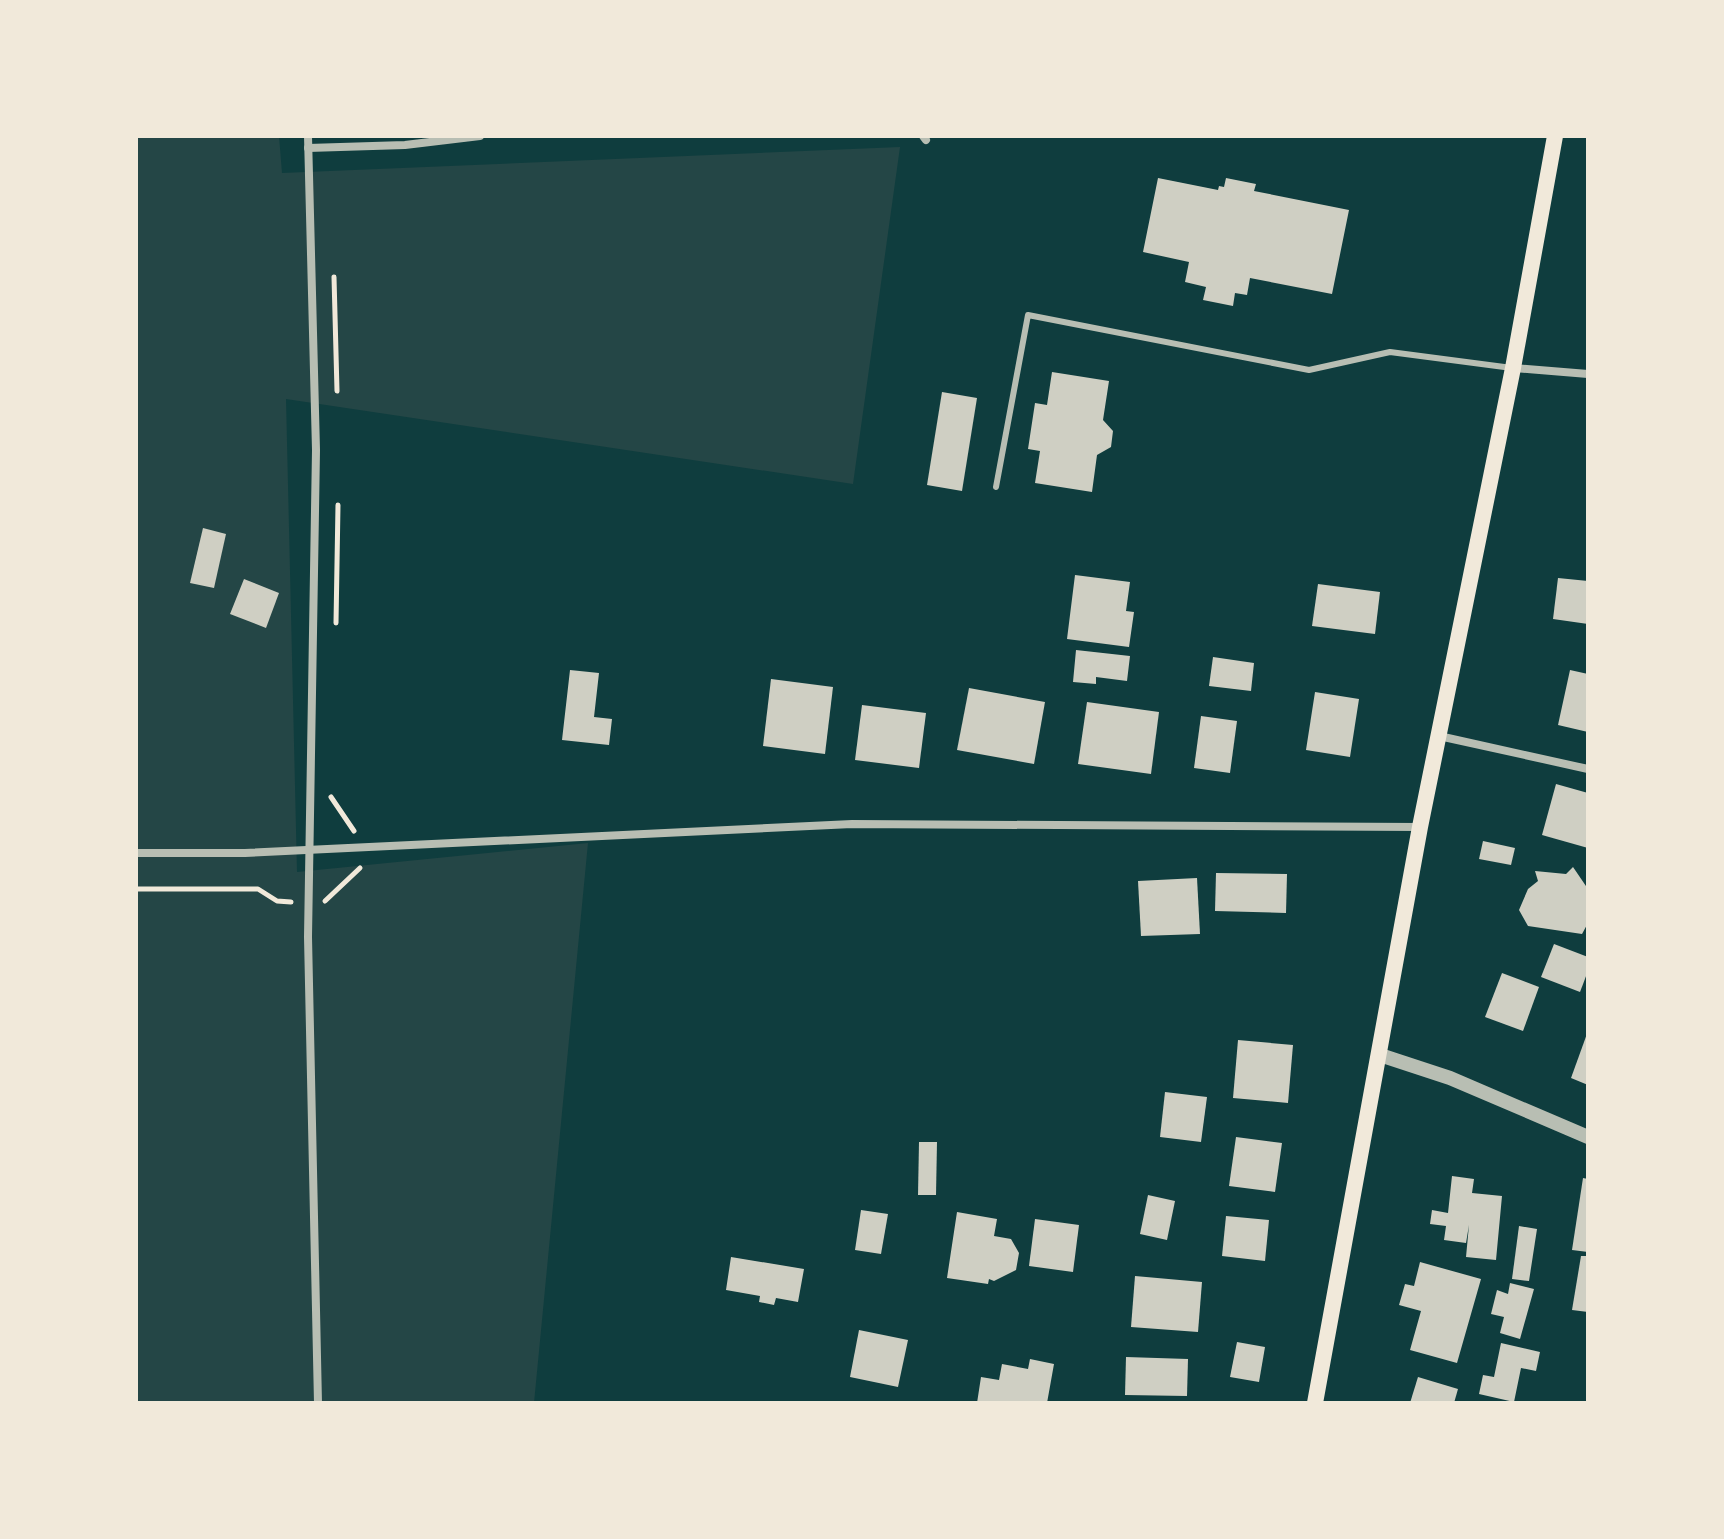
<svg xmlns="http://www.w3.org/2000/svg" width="1724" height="1539" font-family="'IBM Plex Sans',sans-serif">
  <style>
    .green { fill: #244646 }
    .building { fill: #cfcfc3 }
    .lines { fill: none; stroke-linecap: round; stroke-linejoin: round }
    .path { stroke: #f1e9da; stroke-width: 5 }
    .service { stroke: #b8beb3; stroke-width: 6 }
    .minor { stroke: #b8beb3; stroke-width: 8 }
    .tertiary { stroke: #b8beb3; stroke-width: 14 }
    .secondary { stroke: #f1e9da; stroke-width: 16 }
  </style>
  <rect width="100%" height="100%" fill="#0f3d3e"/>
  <polygon class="green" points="136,136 279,136 282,173 900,147 853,484 286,399 297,872 588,843 534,1403 136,1403"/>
  <g class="building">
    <polygon points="1158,178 1218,190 1219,186 1224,187 1226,178 1256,184 1254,191 1349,210 1332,294 1250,278 1247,295 1235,293 1233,306 1203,300 1206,287 1185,282 1189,262 1143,252"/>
    <polygon points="1052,372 1109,381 1103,420 1113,431 1111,447 1097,455 1092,492 1035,483 1040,451 1028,449 1035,403 1047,405"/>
    <polygon points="942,392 977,398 962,491 927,485"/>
    <polygon points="203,528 226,534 214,588 190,583"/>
    <polygon points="1075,575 1130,582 1126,611 1134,612 1129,647 1067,639"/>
    <polygon points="1558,578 1588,581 1588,624 1553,619"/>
    <polygon points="244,579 279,593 266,628 230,614"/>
    <polygon points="1318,584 1380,592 1375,634 1312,626"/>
    <polygon points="1076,650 1130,656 1127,681 1096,677 1096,684 1073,682"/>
    <polygon points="1213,657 1254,663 1251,691 1209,686"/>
    <polygon points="570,670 599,673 594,717 612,719 609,745 562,740"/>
    <polygon points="1570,670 1588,674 1588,732 1558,725"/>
    <polygon points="771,679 833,687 825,754 763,746"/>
    <polygon points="969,688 1045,702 1034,764 957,750"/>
    <polygon points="1315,692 1359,699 1350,757 1306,750"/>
    <polygon points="1087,702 1159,712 1151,774 1078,764"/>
    <polygon points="862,705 926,713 919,768 855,760"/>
    <polygon points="1201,716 1237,721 1230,773 1194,768"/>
    <polygon points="1556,784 1588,793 1588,848 1542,835"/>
    <polygon points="1483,841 1515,848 1511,865 1479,859"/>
    <polygon points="1573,867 1588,889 1588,923 1582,934 1528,926 1519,910 1528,889 1538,881 1535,871 1566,874"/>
    <polygon points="1216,873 1287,874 1286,913 1215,911"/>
    <polygon points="1197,878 1200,934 1141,936 1138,881"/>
    <polygon points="1554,944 1588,957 1588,971 1580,992 1541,977"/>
    <polygon points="1502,973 1539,987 1523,1031 1485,1017"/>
    <polygon points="1588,1031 1588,1085 1571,1078"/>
    <polygon points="1238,1040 1293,1045 1288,1103 1233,1098"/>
    <polygon points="1165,1092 1207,1097 1201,1142 1160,1137"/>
    <polygon points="1236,1137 1282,1143 1275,1192 1229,1186"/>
    <polygon points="919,1142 937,1142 936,1195 918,1195"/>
    <polygon points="1452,1176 1474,1179 1472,1193 1502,1196 1496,1260 1466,1257 1469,1225 1466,1243 1444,1240 1446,1226 1430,1224 1432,1210 1448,1213"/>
    <polygon points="1583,1178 1588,1179 1588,1252 1572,1250"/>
    <polygon points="1148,1195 1175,1201 1167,1240 1140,1234"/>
    <polygon points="861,1210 888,1214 881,1254 855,1250"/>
    <polygon points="957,1212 997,1219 994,1236 1011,1239 1019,1253 1016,1270 994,1281 989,1279 988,1284 947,1278"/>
    <polygon points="1226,1216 1269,1220 1265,1261 1222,1256"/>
    <polygon points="1035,1219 1079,1225 1073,1272 1029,1266"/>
    <polygon points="1519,1226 1537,1229 1529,1281 1512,1279"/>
    <polygon points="1581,1256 1588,1256 1588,1312 1572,1310"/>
    <polygon points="731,1257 804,1269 798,1302 776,1298 774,1305 759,1302 760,1296 726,1290"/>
    <polygon points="1420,1262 1481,1279 1457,1363 1410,1350 1421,1311 1399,1305 1405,1284 1414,1286"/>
    <polygon points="1135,1276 1202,1282 1198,1332 1131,1327"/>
    <polygon points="1510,1283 1534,1289 1520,1339 1500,1333 1504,1317 1491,1314 1497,1290 1508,1294"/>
    <polygon points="859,1330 908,1340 898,1387 850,1377"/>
    <polygon points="1237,1342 1265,1347 1259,1382 1230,1377"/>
    <polygon points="1501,1343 1540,1352 1536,1371 1521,1368 1514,1402 1479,1394 1483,1375 1494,1377"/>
    <polygon points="1126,1357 1188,1359 1187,1396 1125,1395"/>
    <polygon points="1030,1359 1054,1364 1047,1403 977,1403 981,1377 999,1380 1002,1364 1028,1369"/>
    <polygon points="1418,1377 1458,1389 1454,1403 1410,1403"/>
  </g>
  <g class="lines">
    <g class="path">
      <polyline points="334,277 337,391"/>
      <polyline points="336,623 338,505"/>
      <polyline points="331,797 354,831"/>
      <polyline points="136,889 258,889 277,901 291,902"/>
      <polyline points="325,901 360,868"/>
    </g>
    <polyline class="service" points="996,487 1028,315 1309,370 1390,352 1512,368"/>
    <g class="minor">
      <polyline points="308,136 316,450 308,937 318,1403"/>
      <polyline points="923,136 926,140"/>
      <polyline points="308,148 405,145 480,136"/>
      <polyline points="1514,368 1588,374"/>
      <polyline points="1439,736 1588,769"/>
      <polyline points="136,853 245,853 852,824 1420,827"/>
    </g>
    <polyline class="tertiary" points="1380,1055 1450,1078 1588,1137"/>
    <polyline class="secondary" points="1315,1403 1420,827 1513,368 1555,136"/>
  </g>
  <rect width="1724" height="1539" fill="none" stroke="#f1e9da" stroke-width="276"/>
</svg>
